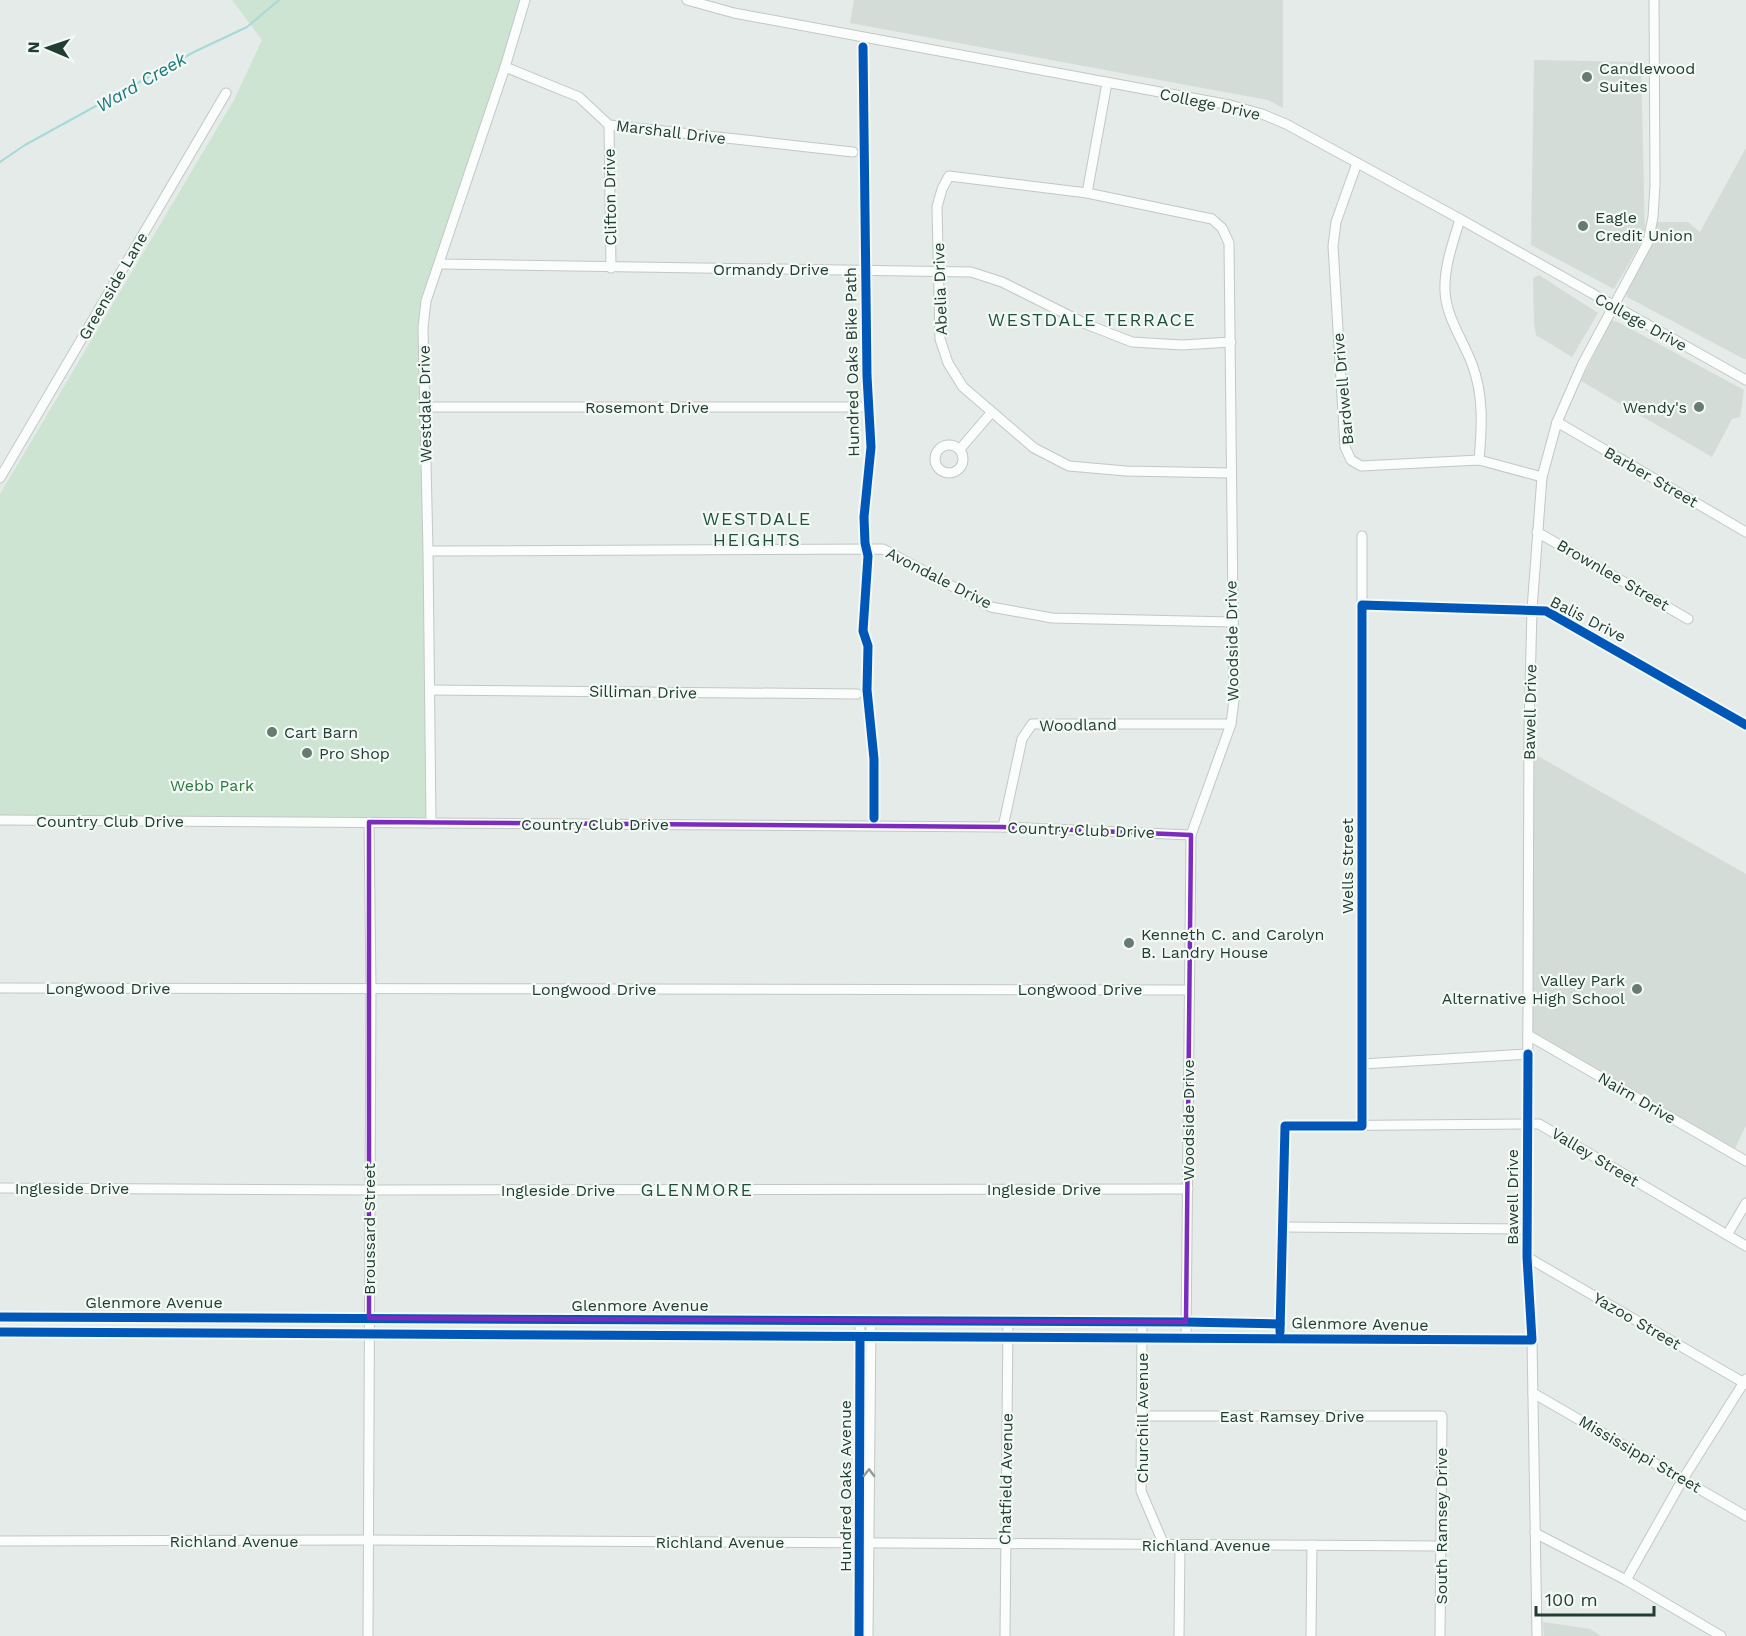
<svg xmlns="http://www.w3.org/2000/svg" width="1746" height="1636" font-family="'Work Sans',sans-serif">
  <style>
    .built { fill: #d3dcd7 }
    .green { fill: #cee4d2 }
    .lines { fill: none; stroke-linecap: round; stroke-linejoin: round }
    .stream { stroke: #a5dad9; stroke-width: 2 }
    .minor-casing { stroke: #c2c8c5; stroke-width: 11 }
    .minor { stroke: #fbfcfc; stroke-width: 9 }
    .cycleway-casing { stroke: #f3f9f5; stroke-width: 13 }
    .cycleway { stroke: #0057b8; stroke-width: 9 }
    .oneway { stroke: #8e9d98 }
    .marked { fill: none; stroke: #7b2cbf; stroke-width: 4.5; stroke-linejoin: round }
    .poi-dot { fill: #667b72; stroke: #f3f9f5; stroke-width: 2 }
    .labels { text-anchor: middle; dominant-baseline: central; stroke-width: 4.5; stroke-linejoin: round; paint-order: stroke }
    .poi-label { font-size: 16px; fill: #223e33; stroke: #f3f9f5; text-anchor: start }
    .street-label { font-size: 16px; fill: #223e33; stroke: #f3f9f5 }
    .park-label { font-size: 16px; fill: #2c763e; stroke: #f3f9f5 }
    .water-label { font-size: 18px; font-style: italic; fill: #1b797b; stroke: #f3f9f5 }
    .neighbourhood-label { font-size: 18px; letter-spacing: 1.5px; fill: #1e513d; stroke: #f3f9f5 }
  </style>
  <rect width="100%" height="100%" fill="#e5ebe8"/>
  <g class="built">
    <polygon points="854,0 1283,0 1283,108 1268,100 850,23"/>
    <polygon points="1534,60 1641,62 1645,236 1614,289 1531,245"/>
    <polygon points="1746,148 1746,359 1744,359 1627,297 1626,291 1651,246 1657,222 1688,222 1700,232"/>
    <polygon points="1539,275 1598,313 1572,357 1536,335 1534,323 1533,278"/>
    <polygon points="1611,320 1618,322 1744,390 1740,417 1732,419 1712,457 1581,381"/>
    <polygon points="1529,751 1746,874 1746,1125 1733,1153 1528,1035"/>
    <polygon points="1543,1622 1590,1629 1601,1636 1544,1636"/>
  </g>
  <polygon class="green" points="232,0 529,0 426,301 431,823 0,820 0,494 234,100 262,40"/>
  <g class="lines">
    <polyline class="stream" points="0,162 25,145 194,52 247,27 279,0"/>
    <defs>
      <g id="minor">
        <polyline points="687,0 734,13 1230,105 1262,114 1286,124 1460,219 1746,380"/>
        <polyline points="505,67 579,97 609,125 853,152"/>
        <polyline points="609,125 611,268"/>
        <polyline points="1357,163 1336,222 1333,246 1345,447 1351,460 1361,466 1479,460 1542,477"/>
        <polyline points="1087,193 1107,83"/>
        <path d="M1460 219C1453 243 1444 266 1445 291 1446 317 1463 340 1472 364 1484 396 1482 427 1479 460"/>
        <polyline points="439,264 971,272 1002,282 1086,324 1132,342 1182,345 1231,342"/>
        <polyline points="425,407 868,407"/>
        <polyline points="1557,422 1746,532"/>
        <circle cx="949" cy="459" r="14"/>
        <polyline points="960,449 991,413"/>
        <polyline points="0,478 226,93"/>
        <polyline points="1537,532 1688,619"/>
        <polyline points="428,551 883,549 991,607 1052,618 1232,622"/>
        <polyline points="1362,605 1546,611 1746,725"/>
        <polyline points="430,690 857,694"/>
        <polyline points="0,820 1003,827 1191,835"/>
        <polyline points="431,823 428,551 423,328 426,301 505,67 525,0"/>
        <polyline points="1003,827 1022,739 1032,724 1231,724"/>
        <polyline points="0,988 1189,990"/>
        <polyline points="1528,1035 1746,1161"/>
        <polyline points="1362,1064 1528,1054"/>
        <polyline points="1362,1126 1362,536"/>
        <polyline points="0,1188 369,1190 1188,1189"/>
        <polyline points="1283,1227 1528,1229"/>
        <polyline points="1727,1235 1746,1203"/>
        <polyline points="1527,1257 1746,1384"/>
        <polyline points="0,1317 1186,1322 1280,1324"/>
        <polyline points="1142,1322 1141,1491 1164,1545"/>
        <polyline points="1280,1329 1285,1126 1539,1124 1746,1246"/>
        <polyline points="0,1332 1532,1340"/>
        <polyline points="1186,1337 1191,835 1231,724 1234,700 1229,243 1222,228 1212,219 1087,193 949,176 942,189 937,207 940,339 948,363 963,387 1034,448 1069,466 1126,471 1230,473"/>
        <polyline points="1533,1393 1746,1516"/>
        <polyline points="1142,1416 1442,1416 1440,1636"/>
        <polyline points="1535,1533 1626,1580 1721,1636"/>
        <polyline points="0,1541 369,1540 1440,1546"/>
        <polyline points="1626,1580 1683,1479 1746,1379"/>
        <polyline points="368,1636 371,989 369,822"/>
        <polyline points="859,1636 860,1321"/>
        <polyline points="868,1636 871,1321"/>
        <polyline points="1005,1636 1008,1322"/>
        <polyline points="1179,1636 1180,1545"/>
        <polyline points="1311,1636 1312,1545"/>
        <polyline points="1537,1636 1532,1340 1527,1257 1529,728 1532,609 1542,477 1557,422 1582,365 1648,242 1653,217 1655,185 1654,0"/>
      </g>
    </defs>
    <use href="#minor" class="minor-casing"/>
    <use href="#minor" class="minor"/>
    <defs>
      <g id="cycleway">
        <polyline points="863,47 867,376 871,447 864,517 865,543 868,556 863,631 868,646 867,690 874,759 874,818"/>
        <polyline points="0,1317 1186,1322 1280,1324"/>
        <polyline points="0,1332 1532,1340 1527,1257 1528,1054"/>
        <polyline points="1280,1332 1285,1126 1362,1126 1362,605 1546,611 1746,725"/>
        <polyline points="859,1636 860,1337"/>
      </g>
    </defs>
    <use href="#cycleway" class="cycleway-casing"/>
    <use href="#cycleway" class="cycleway"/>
  </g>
  <defs><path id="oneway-chevron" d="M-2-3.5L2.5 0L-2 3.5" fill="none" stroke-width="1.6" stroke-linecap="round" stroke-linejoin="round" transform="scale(1.5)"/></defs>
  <use class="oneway" href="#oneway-chevron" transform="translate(869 1473) rotate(-89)"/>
  <path class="marked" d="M369 822 1003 827 1191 835 1186 1322 369 1318Z"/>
  <g class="poi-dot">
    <circle cx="1587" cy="77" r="6"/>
    <circle cx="1583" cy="226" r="6"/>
    <circle cx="1699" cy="407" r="6"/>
    <circle cx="272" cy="732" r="6"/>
    <circle cx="307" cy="753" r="6"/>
    <circle cx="1129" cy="943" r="6"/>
    <circle cx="1637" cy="989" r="6"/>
  </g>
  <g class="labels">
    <g class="poi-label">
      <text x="1599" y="68">Candlewood<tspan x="1599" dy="18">Suites</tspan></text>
      <text x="1595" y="217">Eagle<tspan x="1595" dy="18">Credit Union</tspan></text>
      <text x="1687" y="407" text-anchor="end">Wendy's</text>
      <text x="284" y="732">Cart Barn</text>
      <text x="319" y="753">Pro Shop</text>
      <text x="1141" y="934">Kenneth C. and Carolyn<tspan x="1141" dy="18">B. Landry House</tspan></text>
      <text x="1625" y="980" text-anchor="end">Valley Park<tspan x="1625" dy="18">Alternative High School</tspan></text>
    </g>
    <g class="street-label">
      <text transform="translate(1210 104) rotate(12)">College Drive</text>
      <text transform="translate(671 132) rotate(7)">Marshall Drive</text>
      <text transform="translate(610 197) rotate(-91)">Clifton Drive</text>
      <text x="771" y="269">Ormandy Drive</text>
      <text transform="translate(113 286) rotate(-60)">Greenside Lane</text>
      <text transform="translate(940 289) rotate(-92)">Abelia Drive</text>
      <text transform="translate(1641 322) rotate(29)">College Drive</text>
      <text transform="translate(852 362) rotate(-91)">Hundred Oaks Bike Path</text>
      <text transform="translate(1343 389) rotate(-95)">Bardwell Drive</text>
      <text transform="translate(425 404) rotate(-91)">Westdale Drive</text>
      <text x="647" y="407">Rosemont Drive</text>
      <text transform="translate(1651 477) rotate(30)">Barber Street</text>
      <text transform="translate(1613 575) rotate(30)">Brownlee Street</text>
      <text transform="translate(939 578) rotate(27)">Avondale Drive</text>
      <text transform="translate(1588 619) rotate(27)">Balis Drive</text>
      <text transform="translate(1232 641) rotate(-91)">Woodside Drive</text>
      <text transform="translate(643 692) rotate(1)">Silliman Drive</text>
      <text transform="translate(1530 712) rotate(-89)">Bawell Drive</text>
      <text transform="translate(1078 725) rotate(-1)">Woodland</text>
      <text x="110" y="821">Country Club Drive</text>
      <text x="595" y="824">Country Club Drive</text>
      <text transform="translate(1081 830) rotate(2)">Country Club Drive</text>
      <text transform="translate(1347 866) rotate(-90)">Wells Street</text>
      <text x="108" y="988">Longwood Drive</text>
      <text x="594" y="989">Longwood Drive</text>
      <text x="1080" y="989">Longwood Drive</text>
      <text transform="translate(1637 1098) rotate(30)">Nairn Drive</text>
      <text transform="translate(1188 1120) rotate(-90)">Woodside Drive</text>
      <text transform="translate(1595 1157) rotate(31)">Valley Street</text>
      <text x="72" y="1188">Ingleside Drive</text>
      <text x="1044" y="1189">Ingleside Drive</text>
      <text x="558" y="1190">Ingleside Drive</text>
      <text transform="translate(1512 1197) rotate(-90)">Bawell Drive</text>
      <text transform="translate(369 1229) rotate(-90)">Broussard Street</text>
      <text x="154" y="1302">Glenmore Avenue</text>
      <text x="640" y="1305">Glenmore Avenue</text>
      <text transform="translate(1637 1321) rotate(30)">Yazoo Street</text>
      <text transform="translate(1360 1324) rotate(1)">Glenmore Avenue</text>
      <text x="1292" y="1416">East Ramsey Drive</text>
      <text transform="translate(1142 1418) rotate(-90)">Churchill Avenue</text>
      <text transform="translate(1640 1454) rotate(30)">Mississippi Street</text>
      <text transform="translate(1006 1479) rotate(-89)">Chatfield Avenue</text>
      <text transform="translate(845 1486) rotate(-90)">Hundred Oaks Avenue</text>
      <text transform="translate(1441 1526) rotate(-90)">South Ramsey Drive</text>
      <text x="234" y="1541">Richland Avenue</text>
      <text x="720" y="1542">Richland Avenue</text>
      <text x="1206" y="1545">Richland Avenue</text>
    </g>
    <g class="park-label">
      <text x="212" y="785">Webb Park</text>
    </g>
    <g class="water-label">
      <text transform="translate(141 82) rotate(-30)">Ward Creek</text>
    </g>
    <g class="neighbourhood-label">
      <text x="1092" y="319">WESTDALE TERRACE</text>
      <text x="757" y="518">WESTDALE<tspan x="757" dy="21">HEIGHTS</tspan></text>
      <text x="697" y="1189">GLENMORE</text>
    </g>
  </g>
  <g transform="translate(48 48) rotate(272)" stroke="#f3f9f5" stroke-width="4.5" paint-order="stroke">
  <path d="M0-4.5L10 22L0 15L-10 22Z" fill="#223e33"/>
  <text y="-9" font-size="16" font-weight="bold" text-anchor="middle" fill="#223e33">N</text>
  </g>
  <path d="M1536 1606v9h118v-9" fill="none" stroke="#223e33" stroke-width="3"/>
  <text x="1545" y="1606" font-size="18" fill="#223e33" stroke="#f3f9f5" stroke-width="4.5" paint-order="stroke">100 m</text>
</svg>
